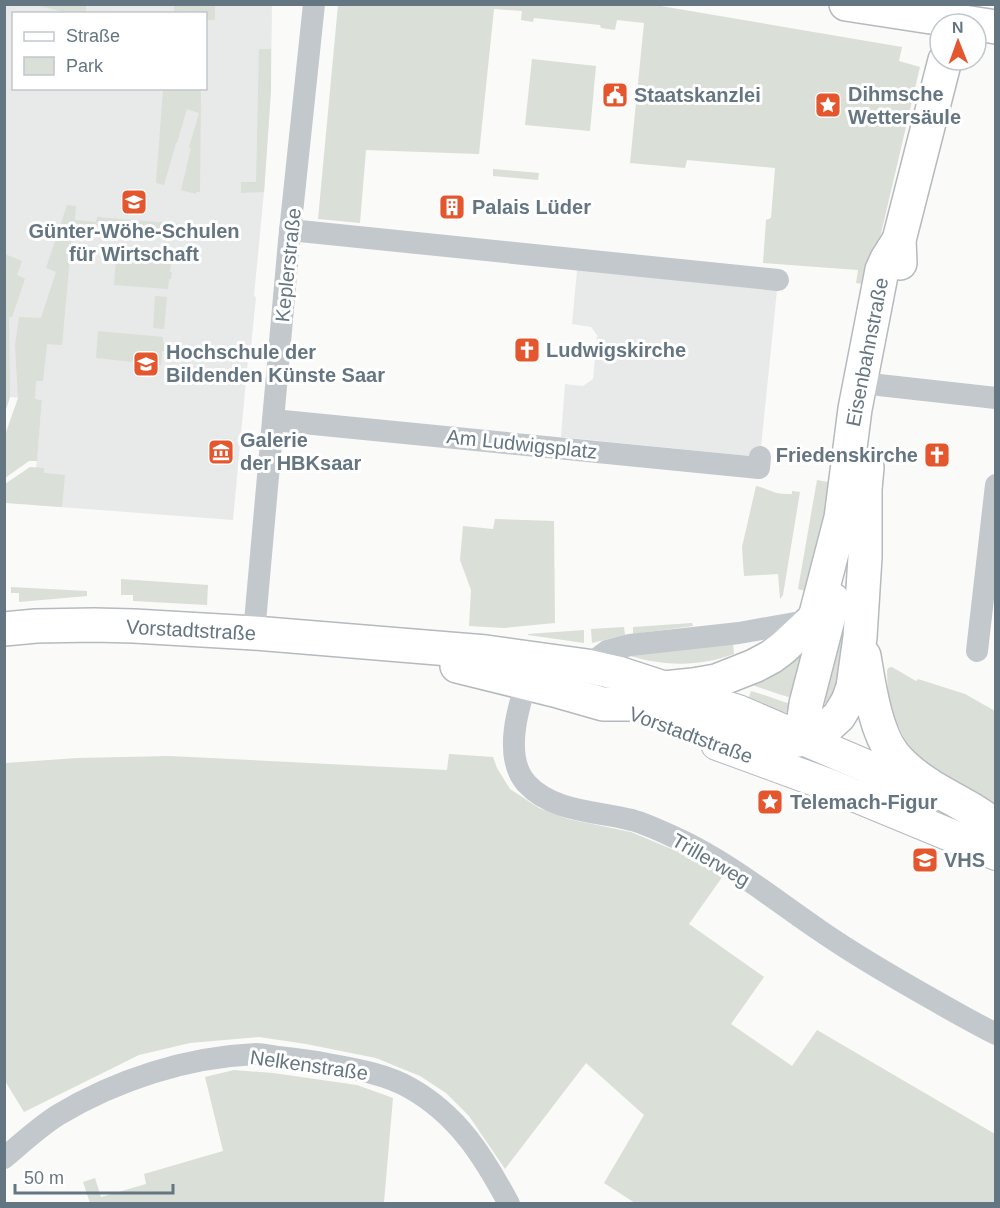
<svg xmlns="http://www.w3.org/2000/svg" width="1000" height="1208" font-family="Helvetica,sans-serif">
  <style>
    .built { fill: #e8e9e9; fill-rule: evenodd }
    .green { fill: #dadfd7 }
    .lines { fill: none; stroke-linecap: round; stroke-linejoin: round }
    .secondary-casing { stroke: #b3babf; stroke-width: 34 }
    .primary-casing { stroke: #b5babe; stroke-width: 36 }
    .street { stroke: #c3c8cc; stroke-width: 22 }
    .secondary { stroke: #fff; stroke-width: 32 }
    .primary { stroke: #fff; stroke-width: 33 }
    .labels { text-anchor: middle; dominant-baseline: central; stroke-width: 6; stroke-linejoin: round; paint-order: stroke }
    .poi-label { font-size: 20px; font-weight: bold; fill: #657683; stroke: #fff; text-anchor: start }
    .street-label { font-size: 20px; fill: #657683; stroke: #fff }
  </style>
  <rect width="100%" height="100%" fill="#fafaf8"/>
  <g class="built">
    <path d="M5 5H272L271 90 264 192 254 296 256 297 251 347 249 348 233 520 33 505 42 400 10 397 5 412ZM14 14H206V88H14Z"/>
    <polygon points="577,270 777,290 760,457 561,437 565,384 583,386 593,379 597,335 591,327 572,324"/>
  </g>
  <g class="green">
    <polygon points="38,5 86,5 86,13 66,13"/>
    <polygon points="174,5 215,5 215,20 206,20 206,14 174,13"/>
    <polygon points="338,5 655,5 902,47 899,61 920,67 869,285 856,283 858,270 763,263 766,220 771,218 775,168 687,160 685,168 630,163 644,23 617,20 615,30 601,28 600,25 534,18 533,22 521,20 522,11 494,9 479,154 366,150 360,223 318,219"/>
    <polygon points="259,49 271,49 271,90 264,192 241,193 241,182 256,182"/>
    <polygon points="532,59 596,66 590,131 525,125"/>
    <polygon points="165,88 201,89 200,192 196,192 196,194 181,190 191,148 189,147 199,113 187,109 177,143 176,143 164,185 156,183 163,90"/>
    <polygon points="493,169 539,173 538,180 493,176"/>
    <polygon points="67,205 76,206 75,220 96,222 97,217 193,225 193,235 73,224 62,345 47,344 43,381 36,381 35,399 42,400 37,461 29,461 5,478 5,435 18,398 15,345 19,317 41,318 56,272 46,268"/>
    <polygon points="5,254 22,261 17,275 25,279 12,317 9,317 10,397 5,412"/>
    <polygon points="116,257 171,262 170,272 172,272 171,279 169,279 168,289 114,285"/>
    <polygon points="155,296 167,297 164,329 153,328"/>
    <polygon points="98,331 163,337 163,343 165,343 164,351 162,351 161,365 96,358"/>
    <polygon points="30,467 44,468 44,473 65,475 62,507 5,503 5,484"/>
    <polygon points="817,480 834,483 809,592 798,589"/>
    <path d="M756 486C762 487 765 489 771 491 777 494 785 494 792 494V491L800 492 783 595 780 599 778 574 744 576 742 547Z"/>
    <polygon points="849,498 857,499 842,677 828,704 815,700 845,590 848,557"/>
    <polygon points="495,519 554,521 555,623 504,628 469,626 471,590 460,560 463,526 493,529"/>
    <polygon points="121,579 208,585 207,605 133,601 133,595 121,595"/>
    <polygon points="11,587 87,591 87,596 19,602 19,593 11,593"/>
    <path d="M821 622 796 699C780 695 765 689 748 684Z"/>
    <polygon points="692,623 693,626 633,634 633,627"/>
    <polygon points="624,627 625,635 592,643 591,629"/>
    <polygon points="584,630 584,643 528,635 528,634"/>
    <path d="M733 641 734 654C697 668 658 666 621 653Z"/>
    <polygon points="892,667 916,681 918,679 965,694 995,711 995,804 960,786 918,758 910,750 894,717 888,697 887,671 888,668"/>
    <path d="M751 691C766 695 779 701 794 705L791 712 784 713 748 700Z"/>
    <polygon points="449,754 493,757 497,768 510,789 539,808 568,819 631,832 693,858 723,876 689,924 764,977 731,1024 792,1066 817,1030 995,1134 995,1197 993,1204 635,1203 604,1183 644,1115 586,1063 505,1169 469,1116 446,1093 420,1076 376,1058 306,1044 259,1037 190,1043 139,1055 24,1112 5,1081 5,763 78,758 170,756 447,770"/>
    <polygon points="234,1070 273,1073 357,1085 393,1098 384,1202 393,1203 90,1203 83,1182 95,1178 101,1197 146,1184 144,1174 223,1151 205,1077"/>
  </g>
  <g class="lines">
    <defs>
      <g id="secondary">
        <polyline points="664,688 738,711 864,765 930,796"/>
        <polyline points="717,744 829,785 996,854"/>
      </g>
      <g id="primary">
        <polyline points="846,4 996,27"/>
        <polyline points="900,263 899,240 945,60"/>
        <polyline points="4,629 36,626 94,625 134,626 254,633 486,652 587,666 618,673 664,688 693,685 716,681 754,666 771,657 783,648 813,620 816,614 841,518 855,409 882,270 887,259 899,240"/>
        <path d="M864 656C869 685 875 730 893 754 903 767 918 778 932 787 953 800 977 810 996 827"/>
        <polyline points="457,666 554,690 603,704 636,704 718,731 762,743 786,742 805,739 827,727 839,716 848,701 853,687 860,637 865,557 865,489 867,467"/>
        <polyline points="805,739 803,725 806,704 833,600"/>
      </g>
    </defs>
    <use href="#secondary" class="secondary-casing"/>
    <use href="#primary" class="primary-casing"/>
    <g class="street">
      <polyline points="290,230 778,280"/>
      <polyline points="879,385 996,398"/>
      <polyline points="273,420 759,468 760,457"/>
      <polyline points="254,633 289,241 314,4"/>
      <polyline points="977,651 996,485"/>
      <polyline points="587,666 607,651 630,645 739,633 812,620"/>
      <path d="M530 671C520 701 501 756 527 784 553 812 597 811 632 820 646 824 661 831 674 837 727 861 772 898 819 930 855 955 893 977 932 999 953 1011 974 1023 996 1034"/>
      <path d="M4 1158C22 1143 39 1127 58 1115 116 1080 187 1057 256 1054 263 1054 271 1056 278 1057 295 1059 311 1061 328 1064 355 1069 386 1074 410 1088 458 1115 484 1157 509 1204"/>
    </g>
    <use href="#secondary" class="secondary"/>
    <use href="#primary" class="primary"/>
  </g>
  <defs>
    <symbol id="civic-square" viewBox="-11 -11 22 22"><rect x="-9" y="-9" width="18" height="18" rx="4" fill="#e4572e" stroke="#fff"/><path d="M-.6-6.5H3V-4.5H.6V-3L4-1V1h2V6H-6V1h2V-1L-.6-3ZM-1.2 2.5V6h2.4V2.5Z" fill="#fff"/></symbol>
    <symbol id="sight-square" viewBox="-11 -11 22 22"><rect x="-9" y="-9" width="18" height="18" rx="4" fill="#e4572e" stroke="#fff"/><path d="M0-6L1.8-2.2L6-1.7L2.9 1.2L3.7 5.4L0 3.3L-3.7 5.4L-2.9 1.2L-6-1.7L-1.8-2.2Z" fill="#fff"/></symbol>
    <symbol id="school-square" viewBox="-11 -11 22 22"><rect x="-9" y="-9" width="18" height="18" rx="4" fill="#e4572e" stroke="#fff"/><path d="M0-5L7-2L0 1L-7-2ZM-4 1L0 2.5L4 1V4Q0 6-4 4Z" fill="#fff"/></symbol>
    <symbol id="building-square" viewBox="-11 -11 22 22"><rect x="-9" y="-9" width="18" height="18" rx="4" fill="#e4572e" stroke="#fff"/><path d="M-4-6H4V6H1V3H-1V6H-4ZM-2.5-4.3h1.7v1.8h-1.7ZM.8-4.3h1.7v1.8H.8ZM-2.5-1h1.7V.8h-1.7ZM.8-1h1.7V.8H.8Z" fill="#fff"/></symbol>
    <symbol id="church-square" viewBox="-11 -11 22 22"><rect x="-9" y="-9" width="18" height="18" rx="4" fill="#e4572e" stroke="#fff"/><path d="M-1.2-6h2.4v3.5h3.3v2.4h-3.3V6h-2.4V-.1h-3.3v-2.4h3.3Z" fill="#fff"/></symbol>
    <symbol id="university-square" viewBox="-11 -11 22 22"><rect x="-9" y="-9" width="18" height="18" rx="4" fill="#e4572e" stroke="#fff"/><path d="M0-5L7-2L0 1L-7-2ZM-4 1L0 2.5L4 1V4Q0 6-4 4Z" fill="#fff"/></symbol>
    <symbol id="museum-square" viewBox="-11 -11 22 22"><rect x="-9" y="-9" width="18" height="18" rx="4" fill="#e4572e" stroke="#fff"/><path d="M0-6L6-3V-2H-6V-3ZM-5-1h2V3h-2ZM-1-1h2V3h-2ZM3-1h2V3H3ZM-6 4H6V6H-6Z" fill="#fff"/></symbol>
  </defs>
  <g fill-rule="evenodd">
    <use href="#civic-square" x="600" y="80" width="30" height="30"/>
    <use href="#sight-square" x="813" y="90" width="30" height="30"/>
    <use href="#school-square" x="119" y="187" width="30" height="30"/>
    <use href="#building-square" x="437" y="192" width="30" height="30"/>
    <use href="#church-square" x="512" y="335" width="30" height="30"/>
    <use href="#university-square" x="131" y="349" width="30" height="30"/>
    <use href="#museum-square" x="206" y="437" width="30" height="30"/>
    <use href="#church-square" x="922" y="440" width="30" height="30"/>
    <use href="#sight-square" x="755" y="787" width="30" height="30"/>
    <use href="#university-square" x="910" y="845" width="30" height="30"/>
  </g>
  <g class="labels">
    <g class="poi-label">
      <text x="848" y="94">Dihmsche<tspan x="848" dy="23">Wettersäule</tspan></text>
      <text x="634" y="95">Staatskanzlei</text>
      <text x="472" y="207">Palais Lüder</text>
      <text x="134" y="231" text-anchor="middle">Günter-Wöhe-Schulen<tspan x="134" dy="23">für Wirtschaft</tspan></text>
      <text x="546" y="350">Ludwigskirche</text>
      <text x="166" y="352">Hochschule der<tspan x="166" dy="23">Bildenden Künste Saar</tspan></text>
      <text x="240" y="440">Galerie<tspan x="240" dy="23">der HBKsaar</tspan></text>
      <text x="918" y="455" text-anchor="end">Friedenskirche</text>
      <text x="790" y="802">Telemach-Figur</text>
      <text x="944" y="860">VHS</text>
    </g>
    <g class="street-label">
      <text transform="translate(288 265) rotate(-84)">Keplerstraße</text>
      <text transform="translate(867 352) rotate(-79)">Eisenbahnstraße</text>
      <text transform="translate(522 444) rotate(6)">Am Ludwigsplatz</text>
      <text transform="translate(191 630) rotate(3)">Vorstadtstraße</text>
      <text transform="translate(691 735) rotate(20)">Vorstadtstraße</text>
      <text transform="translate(711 860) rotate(30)">Trillerweg</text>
      <text transform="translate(309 1065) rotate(8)">Nelkenstraße</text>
    </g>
  </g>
  <rect width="1000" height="1208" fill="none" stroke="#657683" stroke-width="12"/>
  <rect x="12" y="12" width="195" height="78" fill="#ffffff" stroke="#c1c8cd" stroke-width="1.5"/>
  <rect x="24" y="32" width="30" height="9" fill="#ffffff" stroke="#c1c8cd" stroke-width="1.5"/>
  <text x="66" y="42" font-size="18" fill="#657683">Straße</text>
  <rect x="24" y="57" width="30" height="18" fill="#dadfd7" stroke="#c1c8cd" stroke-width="1.5"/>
  <text x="66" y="72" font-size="18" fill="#657683">Park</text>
  <g transform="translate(958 42) rotate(359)"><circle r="28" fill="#ffffff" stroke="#c1c8cd" stroke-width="1.5"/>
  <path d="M0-4.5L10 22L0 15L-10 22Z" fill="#e4572e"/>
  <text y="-9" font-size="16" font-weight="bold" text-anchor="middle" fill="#657683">N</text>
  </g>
  <path d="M15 1184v9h158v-9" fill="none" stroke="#657683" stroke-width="3"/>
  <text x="24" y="1184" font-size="18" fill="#657683" stroke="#ffffff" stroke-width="4.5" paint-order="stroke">50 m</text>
</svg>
